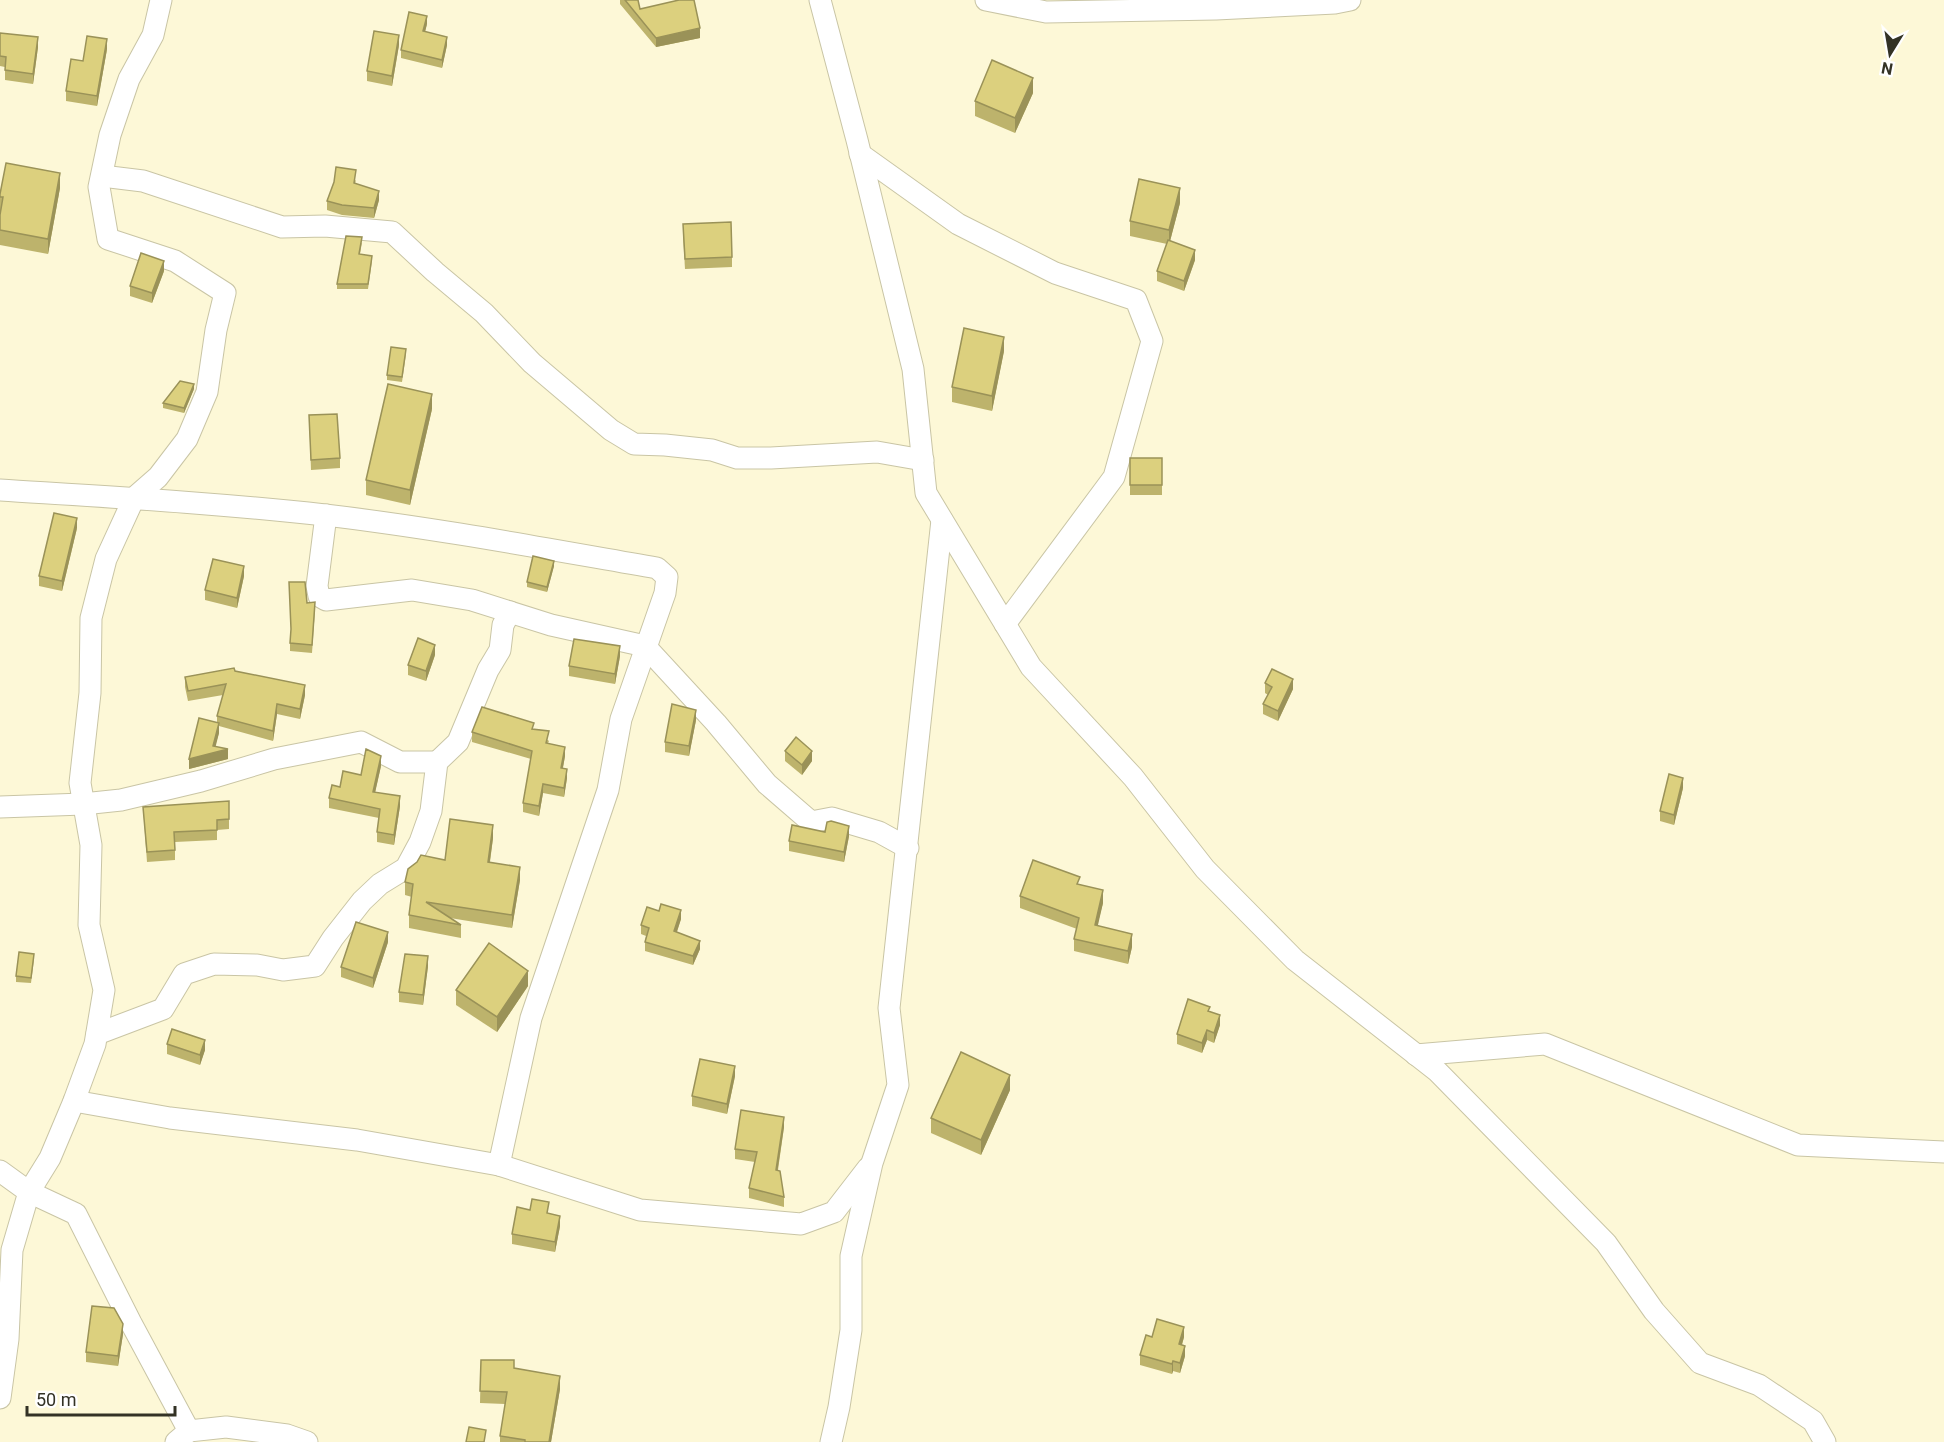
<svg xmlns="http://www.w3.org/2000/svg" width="1944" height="1442" font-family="Roboto,sans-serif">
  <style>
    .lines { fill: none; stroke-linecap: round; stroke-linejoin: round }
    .minor-casing { stroke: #c9c5a5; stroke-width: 23 }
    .minor { stroke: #fff; stroke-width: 21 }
    .wall { fill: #bdb36c }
    .shaded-wall { fill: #9a9258 }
    .building { fill: #dcd07e; stroke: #9a9258; stroke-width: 1.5 }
  </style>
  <rect width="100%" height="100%" fill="#fdf8d7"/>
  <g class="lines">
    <defs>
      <g id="minor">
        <polyline points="161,0 153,35 129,79 110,135 99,187 108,239 175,261 225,293 216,330 207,392 187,439 158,477 134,498 106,559 91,618 90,693 80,783 91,845 89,925 104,990 95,1044 74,1101 50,1158 29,1192 76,1214 131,1323 189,1431 176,1442"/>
        <polyline points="820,0 857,140 913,369 926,493 1031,667 1133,777 1205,869 1295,960 1437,1071 1606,1243 1654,1311 1700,1363 1759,1385 1813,1421 1825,1442"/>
        <polyline points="986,0 1046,12 1216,9 1335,3 1350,0"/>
        <polyline points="860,154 958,224 1055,273 1136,300 1152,341 1114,477 1005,624"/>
        <polyline points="102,176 143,181 282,227 325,226 392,232 435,272 484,313 532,363 611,430 634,444 665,445 712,450 737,458 771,458 877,452 923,460"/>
        <path d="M0 490C109 497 217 503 325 515 436 528 547 549 657 568L667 577 665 593 621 719 608 790 531 1018 499 1165"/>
        <polyline points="326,515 317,586 319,596 326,600 412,590 472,600 551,625 645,646 716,723 767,784 811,822 832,818 879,832 908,848"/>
        <polyline points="0,807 83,804 121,800 201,781 274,759 361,742 400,762 437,762"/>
        <polyline points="97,1034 163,1009 184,974 214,964 257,965 283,970 315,966 333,938 362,901 380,884 406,868 420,842 431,811 437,762 458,742 488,670 500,650 503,625 510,612"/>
        <polyline points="1416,1055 1545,1044 1798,1145 1944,1152"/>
        <polyline points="74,1101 170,1118 357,1140 499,1165 640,1210 801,1224 834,1212 868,1168"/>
        <polyline points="0,1171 29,1192 12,1250 8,1339 0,1398"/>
        <polyline points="189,1431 226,1427 287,1435 307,1442"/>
        <polyline points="831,1442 839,1407 851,1330 851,1256 872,1163 898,1085 889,1008 942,520"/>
      </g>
    </defs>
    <use href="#minor" class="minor-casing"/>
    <use href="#minor" class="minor"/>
  </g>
  <g class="wall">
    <polygon points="620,0 638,0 640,9 700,38 656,47 620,4"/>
    <polygon points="427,24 425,31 447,45 442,68 401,58 401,50"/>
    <polygon points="0,36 38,47 33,84 5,80 5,67 0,66"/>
    <polygon points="399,45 392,86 367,81 367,71"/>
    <polygon points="107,49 97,106 66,101 66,91 83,61"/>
    <polygon points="1033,93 1015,133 975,116 975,101"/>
    <polygon points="356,180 355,184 379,200 374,218 342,215 327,210 327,201"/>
    <polygon points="60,188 48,254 0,245 0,194"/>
    <polygon points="1180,203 1170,241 1195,260 1184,291 1157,281 1157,271 1167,244 1130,236 1130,221"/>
    <polygon points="683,234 732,257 732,267 685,269"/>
    <polygon points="362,242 360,254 372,261 368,289 337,289 337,284"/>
    <polygon points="164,271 152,303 130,296 130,286"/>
    <polygon points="1004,351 992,411 952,402 952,387"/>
    <polygon points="406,354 402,382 387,380 387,375"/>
    <polygon points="194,389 184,413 163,408 163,403"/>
    <polygon points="432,409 410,505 366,495 366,480"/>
    <polygon points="309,415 340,458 340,468 311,470"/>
    <rect x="1130" y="458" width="32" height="37"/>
    <polygon points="77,528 62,591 39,586 39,576"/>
    <polygon points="554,566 547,592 527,587 527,582"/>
    <polygon points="244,576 237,608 205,600 205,590"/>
    <polygon points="307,603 315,610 312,653 290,651 290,643"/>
    <polygon points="435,655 426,681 408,675 408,665"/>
    <polygon points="620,656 615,684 569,676 569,666"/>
    <polygon points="235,671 305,695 300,719 277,714 273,741 219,726 219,733 215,746 228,759 189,769 217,722 217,716 223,695 188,701 185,687 185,677"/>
    <polygon points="1265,683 1293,689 1278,721 1263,714 1263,704 1268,695 1265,693"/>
    <polygon points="696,720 689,756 665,752 665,742"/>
    <polygon points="534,729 549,741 548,743 565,756 563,768 567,778 564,797 543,793 539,816 523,812 523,803 531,759 472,742 472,732"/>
    <polygon points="785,751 812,761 802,775 785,761"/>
    <polygon points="381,766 375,792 400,806 394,845 377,842 377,832 379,818 329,808 329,798 361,775"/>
    <polygon points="1683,788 1674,825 1660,821 1660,811"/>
    <polygon points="143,807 229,819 229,829 217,830 217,840 175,842 175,860 147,862"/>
    <polygon points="825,832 849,836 844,862 789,851 789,841"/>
    <polygon points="493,838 490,862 520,880 512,928 450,918 461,925 461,938 409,928 409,915 412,897 405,895 405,882 445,860"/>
    <polygon points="1080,884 1103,903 1097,926 1132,947 1128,964 1074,951 1074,939 1077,929 1020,908 1020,896"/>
    <polygon points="681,919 677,932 700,949 693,965 645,951 645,942 646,936 641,934 641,925"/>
    <polygon points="388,942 373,988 341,977 341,967"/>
    <polygon points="34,959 31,983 16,982 16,976"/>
    <polygon points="428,966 423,1005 399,1002 399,992"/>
    <polygon points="528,986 497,1032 456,1005 456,990"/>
    <polygon points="1210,1012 1220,1025 1214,1043 1207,1040 1202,1053 1177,1044 1177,1034"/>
    <polygon points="167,1044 205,1050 200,1065 167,1054"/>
    <polygon points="735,1076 727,1114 692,1106 692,1096"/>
    <polygon points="1010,1090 981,1155 931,1133 931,1118"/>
    <polygon points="784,1127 778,1170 784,1197 784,1207 749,1198 749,1188 755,1162 735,1159 735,1149"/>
    <polygon points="530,1210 549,1214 560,1226 555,1252 512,1244 512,1234"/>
    <polygon points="123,1334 118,1366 86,1362 86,1352"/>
    <polygon points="1152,1337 1184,1337 1182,1345 1185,1356 1180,1373 1173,1371 1172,1374 1140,1365 1140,1355"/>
    <polygon points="481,1360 514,1368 560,1389 551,1442 500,1442 500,1436 505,1404 480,1403"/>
  </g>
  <g class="shaded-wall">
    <polygon points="427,16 427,24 423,40 423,31"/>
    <polygon points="700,28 700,38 656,47 656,38"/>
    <polygon points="399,35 399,45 392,86 392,76"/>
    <polygon points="38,37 38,47 33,84 33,74"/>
    <polygon points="447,37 447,45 442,68 442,60"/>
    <polygon points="107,39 107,49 97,106 97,96"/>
    <polygon points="1033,78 1033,93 1015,133 1015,118"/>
    <polygon points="60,173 60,188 48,254 48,239"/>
    <polygon points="1180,188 1180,203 1169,245 1169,230"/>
    <polygon points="379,191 379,200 374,218 374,208"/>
    <polygon points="1195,250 1195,260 1184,291 1184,281"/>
    <polygon points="164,261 164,271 152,303 152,293"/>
    <polygon points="1004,337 1004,351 992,411 992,396"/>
    <polygon points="194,384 194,389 184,413 184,408"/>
    <polygon points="432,394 432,409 410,505 410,490"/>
    <polygon points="77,518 77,528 62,591 62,581"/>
    <polygon points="554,561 554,566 547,592 547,587"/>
    <polygon points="244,566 244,576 237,608 237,598"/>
    <polygon points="435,645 435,655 426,681 426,671"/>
    <polygon points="620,646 620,656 615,684 615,674"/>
    <polygon points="1293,679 1293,689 1278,721 1278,711"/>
    <polygon points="305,685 305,695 300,719 300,709"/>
    <polygon points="277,704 277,714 273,741 273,731"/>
    <polygon points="696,710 696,720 689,756 689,746"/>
    <polygon points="219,723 219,733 214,753 228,749 228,759 189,769 189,759 213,746"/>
    <polygon points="565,747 565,756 561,777 561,768"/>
    <polygon points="812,751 812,761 802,775 802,765"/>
    <polygon points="381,756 381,766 373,802 373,792"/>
    <polygon points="567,769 567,778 564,797 564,788"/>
    <polygon points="1683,778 1683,788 1674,825 1674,815"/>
    <polygon points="543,784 543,793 539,816 539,806"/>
    <polygon points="400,796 400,806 394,845 394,835"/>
    <polygon points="493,825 493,838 488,874 488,862"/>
    <polygon points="849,826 849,836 844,862 844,852"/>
    <polygon points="520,867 520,880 512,928 512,915"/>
    <polygon points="1103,890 1103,903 1095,938 1095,925"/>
    <polygon points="681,910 681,919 674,940 674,931"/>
    <polygon points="388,932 388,942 373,988 373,978"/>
    <polygon points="1132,934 1132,947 1128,964 1128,951"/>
    <polygon points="700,941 700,949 693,965 693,956"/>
    <polygon points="428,956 428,966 423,1005 423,995"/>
    <polygon points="528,971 528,986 497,1032 497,1017"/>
    <polygon points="1220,1015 1220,1025 1214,1043 1214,1033"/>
    <polygon points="1207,1030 1207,1040 1202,1053 1202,1043"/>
    <polygon points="205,1040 205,1050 200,1065 200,1055"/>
    <polygon points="735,1066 735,1076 727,1114 727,1104"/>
    <polygon points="1010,1075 1010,1090 981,1155 981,1140"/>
    <polygon points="784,1117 784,1127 776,1180 776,1170"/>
    <polygon points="560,1216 560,1226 555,1252 555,1242"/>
    <polygon points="123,1324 123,1334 118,1366 118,1356"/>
    <polygon points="1184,1327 1184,1337 1179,1354 1179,1344"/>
    <polygon points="1185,1346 1185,1356 1180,1373 1180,1363"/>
    <polygon points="1173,1361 1173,1371 1172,1374 1172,1364"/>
    <polygon points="560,1376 560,1389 551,1442 549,1442"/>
  </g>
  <g class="building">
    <polygon points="625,0 638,0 640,9 679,0 694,0 700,28 656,38"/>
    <polygon points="409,12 427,16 423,31 447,37 442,60 401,50"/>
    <polygon points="374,31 399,35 392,76 367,71"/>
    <polygon points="0,33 38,37 33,74 5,70 6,57 0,56"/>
    <polygon points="87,36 107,39 97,96 66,91 71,59 83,61"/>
    <polygon points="992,60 1033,78 1015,118 975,101"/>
    <polygon points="6,163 60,173 48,239 0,230 0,215 3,197 0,197 0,194"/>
    <polygon points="336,167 356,170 354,183 379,191 374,208 342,205 327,201 334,182"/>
    <polygon points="1139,179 1180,188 1169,230 1130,221"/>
    <polygon points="731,222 732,257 685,259 683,224"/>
    <polygon points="346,236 362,237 359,254 372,256 368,284 337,284"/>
    <polygon points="1168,240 1195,250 1184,281 1157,271"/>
    <polygon points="141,253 164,261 152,293 130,286"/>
    <polygon points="964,328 1004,337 992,396 952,387"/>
    <polygon points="391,347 406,349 402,377 387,375"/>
    <polygon points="180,381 194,384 184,408 163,403"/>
    <polygon points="388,384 432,394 410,490 366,480"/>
    <polygon points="337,414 340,458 311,460 309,415"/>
    <rect x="1130" y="458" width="32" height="27"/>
    <polygon points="54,513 77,518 62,581 39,576"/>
    <polygon points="533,556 554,561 547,587 527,582"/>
    <polygon points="213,559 244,566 237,598 205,590"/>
    <polygon points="289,582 305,582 307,603 315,602 312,645 290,643 291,629"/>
    <polygon points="418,638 435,645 426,671 408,665"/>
    <polygon points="574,639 620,646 615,674 569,666"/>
    <polygon points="234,668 235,671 305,685 300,709 277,704 273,731 217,716 226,684 188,691 185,677"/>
    <polygon points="1272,669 1293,679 1278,711 1263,704 1272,687 1265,683"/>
    <polygon points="672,704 696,710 689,746 665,742"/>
    <polygon points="482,707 534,723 532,729 549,731 546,743 565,747 561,768 567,769 564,788 543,784 539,806 523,803 532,751 472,732"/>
    <polygon points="199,718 219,723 213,746 228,749 189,759"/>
    <polygon points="796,737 812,751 802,765 785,751"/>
    <polygon points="366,749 381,756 373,792 400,796 394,835 377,832 380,809 329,798 332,785 340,787 343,771 361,775"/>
    <polygon points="1669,774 1683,778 1674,815 1660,811"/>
    <polygon points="229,801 229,819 217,820 217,830 174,832 175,850 147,852 143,807"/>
    <polygon points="450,819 493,825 488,862 520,867 512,915 426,902 461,925 409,915 413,884 405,882 408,869 417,862 421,855 445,860"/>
    <polygon points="831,821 849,826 844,852 789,841 792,825 825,832 827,822"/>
    <polygon points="1033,860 1080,877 1077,884 1103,890 1095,925 1132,934 1128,951 1074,939 1079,918 1020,896"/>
    <polygon points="661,904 681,910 674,931 700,941 693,956 645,942 649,928 641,925 647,907 659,911"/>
    <polygon points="356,922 388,932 373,978 341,967"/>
    <polygon points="489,943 528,971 497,1017 456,990"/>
    <polygon points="19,952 34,954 31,978 16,976"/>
    <polygon points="405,954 428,956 423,995 399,992"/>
    <polygon points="1188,999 1210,1007 1208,1011 1220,1015 1214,1033 1207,1030 1202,1043 1177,1034"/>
    <polygon points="172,1029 205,1040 200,1055 167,1044"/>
    <polygon points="961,1052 1010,1075 981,1140 931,1118"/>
    <polygon points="700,1059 735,1066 727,1104 692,1096"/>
    <polygon points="741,1110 784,1117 776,1170 780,1171 784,1197 749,1188 757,1152 735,1149"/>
    <polygon points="532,1199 549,1202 547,1213 560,1216 555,1242 512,1234 517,1207 530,1210"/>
    <polygon points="92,1306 114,1308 123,1324 118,1356 86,1352"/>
    <polygon points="1157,1319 1184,1327 1179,1344 1185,1346 1180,1363 1173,1361 1172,1364 1140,1355 1146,1335 1152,1337"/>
    <polygon points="481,1360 514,1360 514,1368 560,1376 549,1442 525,1442 525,1440 500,1436 507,1392 480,1391"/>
    <polygon points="469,1427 486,1430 484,1442 466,1442"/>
  </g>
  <g transform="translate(1890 54) rotate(191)" stroke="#ffffff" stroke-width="4.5" paint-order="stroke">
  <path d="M0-4.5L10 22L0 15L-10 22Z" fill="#333225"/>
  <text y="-9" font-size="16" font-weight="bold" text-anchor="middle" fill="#333225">N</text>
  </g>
  <path d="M27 1406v9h148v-9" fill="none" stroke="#333225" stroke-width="3"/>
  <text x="36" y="1406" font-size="18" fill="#333225" stroke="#ffffff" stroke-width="4.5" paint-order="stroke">50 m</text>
</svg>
